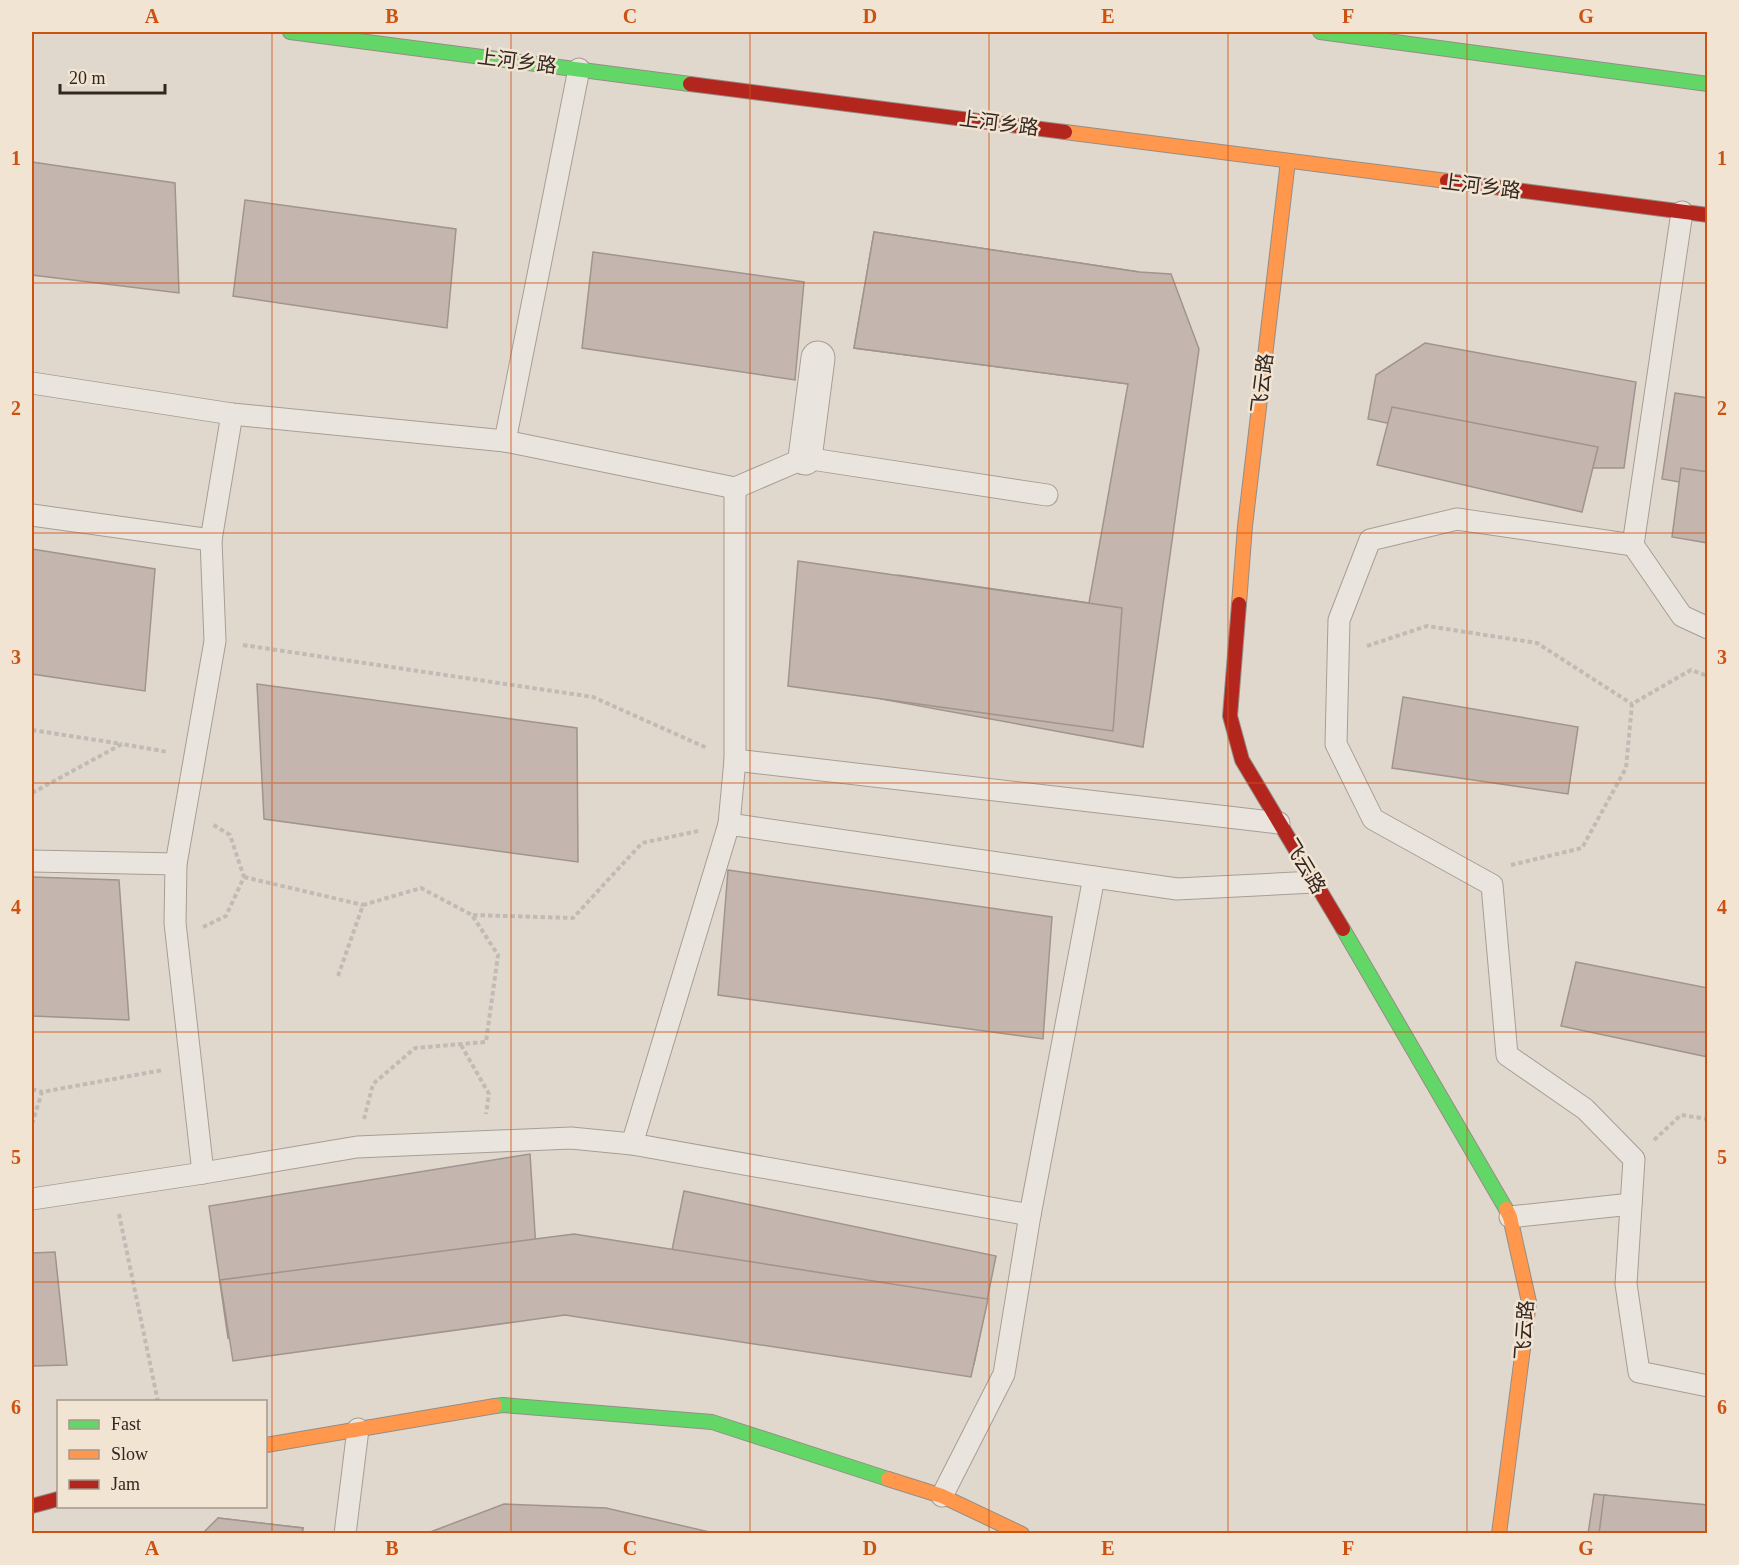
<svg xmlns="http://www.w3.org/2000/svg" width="1739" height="1565" font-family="'Times New Roman','Noto Sans SC',serif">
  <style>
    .building { fill: #c4b6ae; stroke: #a0948d; stroke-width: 1.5 }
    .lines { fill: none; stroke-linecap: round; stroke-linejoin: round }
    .lane-casing { stroke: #a69e96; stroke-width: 23 }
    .street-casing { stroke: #a69e96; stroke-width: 35 }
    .fast-casing { stroke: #968d86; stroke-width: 16 }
    .slow-casing { stroke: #968d86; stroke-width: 16 }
    .jam-casing { stroke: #968d86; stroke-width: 16 }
    .path { stroke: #c2bbb5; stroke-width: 4; stroke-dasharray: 4.5 3; stroke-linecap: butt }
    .lane { stroke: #eae4de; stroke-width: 21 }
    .street { stroke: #eae4de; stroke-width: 33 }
    .fast { stroke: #63d668; stroke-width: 14 }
    .slow { stroke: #ff974d; stroke-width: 14 }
    .jam { stroke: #b3261e; stroke-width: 14 }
    .grid { fill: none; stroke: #cd510f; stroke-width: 1.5; stroke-opacity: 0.55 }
    .labels { text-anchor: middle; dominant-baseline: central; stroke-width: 5; stroke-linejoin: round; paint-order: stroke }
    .street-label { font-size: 20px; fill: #33261f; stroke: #f1e4d3 }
    .neatline { fill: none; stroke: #cd510f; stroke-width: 2 }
    .grid-label { font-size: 20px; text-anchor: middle; font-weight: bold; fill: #cd510f }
  </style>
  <rect width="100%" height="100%" fill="#e1d8cd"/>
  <g class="building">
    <polygon points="32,162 175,183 179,293 32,275"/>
    <polygon points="245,200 456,229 447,328 233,296"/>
    <polygon points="874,232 1139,272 1128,384 854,348"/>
    <polygon points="874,232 1139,272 1171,274 1199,349 1143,747 881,699 898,575 1089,603 1128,384 854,348"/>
    <polygon points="593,252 804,282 795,380 582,348"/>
    <polygon points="1425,343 1636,382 1624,468 1593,468 1368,419 1376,375"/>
    <polygon points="1675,393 1708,398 1708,487 1662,479"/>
    <polygon points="1392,407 1598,447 1582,512 1377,465"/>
    <polygon points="1681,468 1708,472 1708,543 1672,537"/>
    <polygon points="32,549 155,569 145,691 32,674"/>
    <polygon points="798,561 1122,608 1113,731 788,686"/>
    <polygon points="257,684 577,728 578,862 264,819"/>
    <polygon points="1403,697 1578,727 1568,794 1392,768"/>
    <polygon points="728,870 1052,917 1043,1039 718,995"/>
    <polygon points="32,877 119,880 129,1020 32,1016"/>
    <polygon points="1576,962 1708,988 1708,1057 1561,1026"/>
    <polygon points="530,1154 538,1281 228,1338 209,1206"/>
    <polygon points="684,1191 996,1256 974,1364 662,1299"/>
    <polygon points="574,1234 988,1299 971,1377 565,1315 233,1361 220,1280"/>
    <polygon points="55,1252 67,1365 32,1366 32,1253"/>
    <polygon points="1594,1494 1708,1507 1708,1534 1588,1534"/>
    <polygon points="1604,1495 1708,1505 1708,1534 1599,1534"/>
    <polygon points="504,1504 606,1508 718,1534 425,1534"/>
    <polygon points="218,1518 303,1528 302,1534 216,1534"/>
    <polygon points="218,1518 303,1528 302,1534 202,1534"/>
  </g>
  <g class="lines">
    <defs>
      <g id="lane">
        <polyline points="1682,212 1633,545 1682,616 1708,628"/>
        <polyline points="32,383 232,414 505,441 735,488 805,458 1047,495"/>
        <polyline points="505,441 579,69"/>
        <polyline points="32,515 211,540"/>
        <polyline points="1633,545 1457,519 1370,540 1339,620 1336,744 1373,819 1492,885 1507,1055 1585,1109 1634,1159 1626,1284 1639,1372 1708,1386"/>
        <polyline points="735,760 1279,823"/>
        <polyline points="729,824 1177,889 1314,882"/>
        <polyline points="32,861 176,864"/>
        <polyline points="632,1144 729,824 735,760 735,488"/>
        <polyline points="203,1173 175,923 176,864 215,641 211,540 232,414"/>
        <polyline points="32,1199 203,1173 357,1147 571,1138 632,1144 1030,1215"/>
        <polyline points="1510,1217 1631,1204"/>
        <polyline points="942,1496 1004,1374 1030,1215 1094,877"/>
        <polyline points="345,1534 358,1429"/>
      </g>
      <polyline id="street" points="805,458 818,358"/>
      <g id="fast">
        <polyline points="290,32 690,84"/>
        <polyline points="1320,32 1708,84"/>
        <polyline points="1343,929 1506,1209"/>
        <polyline points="495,1406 503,1405 712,1422 888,1479"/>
      </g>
      <g id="slow">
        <polyline points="1065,132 1447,181"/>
        <polyline points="1239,604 1245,526 1288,161"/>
        <polyline points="266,1445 495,1406"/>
        <polyline points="888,1479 942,1496 1022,1534"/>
        <polyline points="1499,1534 1529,1302 1510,1217 1506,1209"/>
      </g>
      <g id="jam">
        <polyline points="690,84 1065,132"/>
        <polyline points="1447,181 1708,215"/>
        <polyline points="1239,604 1230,716 1242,760 1343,929"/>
        <polyline points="32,1506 58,1499"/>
      </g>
    </defs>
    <use href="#lane" class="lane-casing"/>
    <use href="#street" class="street-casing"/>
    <use href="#fast" class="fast-casing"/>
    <use href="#slow" class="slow-casing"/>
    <use href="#jam" class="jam-casing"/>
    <g class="path">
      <polyline points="243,645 593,697 707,748"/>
      <polyline points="1367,646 1427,626 1537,643 1632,704"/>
      <polyline points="32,730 122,744"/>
      <polyline points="32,793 122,744 168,752"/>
      <polyline points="1511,865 1582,848 1626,768 1632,704 1691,670 1708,676"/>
      <polyline points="244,877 363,905"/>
      <polyline points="473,915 573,918 642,843 698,831"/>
      <polyline points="203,927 226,916 244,877 230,835 212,824"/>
      <polyline points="338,976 363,905 421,888 472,915 498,955 486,1042 415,1048 373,1084 364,1119"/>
      <polyline points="461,1045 489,1094 486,1114"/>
      <polyline points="32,1089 42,1092"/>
      <polyline points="32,1124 42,1092 163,1070"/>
      <polyline points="1654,1140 1681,1115 1708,1119"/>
      <polyline points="119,1214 158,1402"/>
    </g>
    <use href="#lane" class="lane"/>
    <use href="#street" class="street"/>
    <use href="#fast" class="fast"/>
    <use href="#slow" class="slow"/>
    <use href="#jam" class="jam"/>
  </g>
  <path class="grid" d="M272 32V1534M511 32V1534M750 32V1534M989 32V1534M1228 32V1534M1467 32V1534M32 283H1708M32 533H1708M32 783H1708M32 1032H1708M32 1282H1708"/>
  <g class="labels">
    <g class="street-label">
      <text transform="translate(517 61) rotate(7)">上河乡路</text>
      <text transform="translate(999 123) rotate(7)">上河乡路</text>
      <text transform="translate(1481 186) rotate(7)">上河乡路</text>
      <text transform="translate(1262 383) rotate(-83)">飞云路</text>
      <text transform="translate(1305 866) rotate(59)">飞云路</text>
      <text transform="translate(1524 1330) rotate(-86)">飞云路</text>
    </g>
  </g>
  <rect width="1739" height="1565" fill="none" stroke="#f1e4d3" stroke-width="66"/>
  <rect x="57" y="1400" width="210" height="108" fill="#f1e4d3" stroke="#a5988b" stroke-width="1.5"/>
  <rect x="69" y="1420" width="30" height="9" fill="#63d668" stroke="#a5988b" stroke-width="1.5"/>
  <text x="111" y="1430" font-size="18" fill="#33261f">Fast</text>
  <rect x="69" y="1450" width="30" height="9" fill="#ff974d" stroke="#a5988b" stroke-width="1.5"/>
  <text x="111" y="1460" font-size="18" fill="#33261f">Slow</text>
  <rect x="69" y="1480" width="30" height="9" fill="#b3261e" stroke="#a5988b" stroke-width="1.5"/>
  <text x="111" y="1490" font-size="18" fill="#33261f">Jam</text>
  <path d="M60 84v9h105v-9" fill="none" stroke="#33261f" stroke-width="3"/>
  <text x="69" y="84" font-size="18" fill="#33261f" stroke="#f1e4d3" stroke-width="4.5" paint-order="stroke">20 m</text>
  <rect x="33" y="33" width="1673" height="1499" class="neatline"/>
  <g class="grid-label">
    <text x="152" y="23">A</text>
    <text x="392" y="23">B</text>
    <text x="630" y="23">C</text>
    <text x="870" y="23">D</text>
    <text x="1108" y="23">E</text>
    <text x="1348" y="23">F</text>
    <text x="1586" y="23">G</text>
    <text x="16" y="165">1</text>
    <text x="1722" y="165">1</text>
    <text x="16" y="415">2</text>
    <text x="1722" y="415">2</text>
    <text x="16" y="664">3</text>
    <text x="1722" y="664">3</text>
    <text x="16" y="914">4</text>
    <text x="1722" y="914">4</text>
    <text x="16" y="1164">5</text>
    <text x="1722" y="1164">5</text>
    <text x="16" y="1414">6</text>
    <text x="1722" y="1414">6</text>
    <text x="152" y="1555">A</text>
    <text x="392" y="1555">B</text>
    <text x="630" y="1555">C</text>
    <text x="870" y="1555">D</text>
    <text x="1108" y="1555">E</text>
    <text x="1348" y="1555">F</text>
    <text x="1586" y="1555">G</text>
  </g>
</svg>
